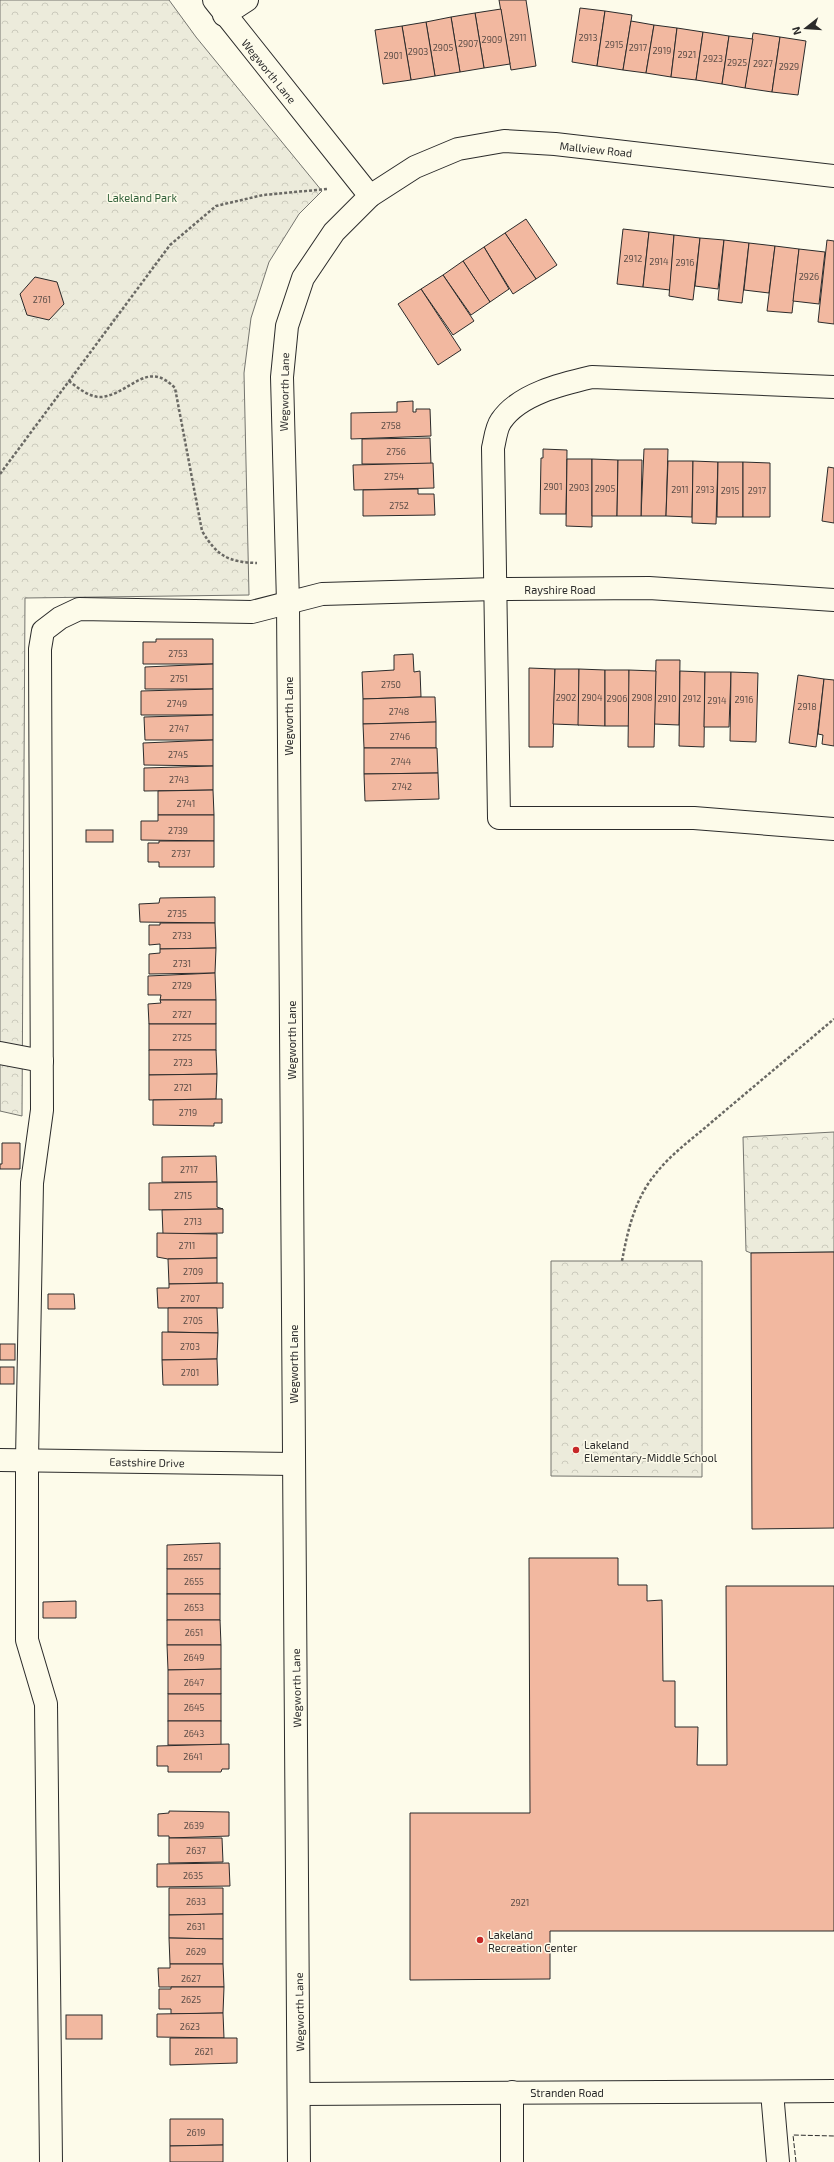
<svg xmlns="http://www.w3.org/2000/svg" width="834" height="2162" font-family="'Exo 2',sans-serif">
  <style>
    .park { fill: url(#park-crowns); stroke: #74746e }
    .building { fill: #f2b8a0; stroke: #2b2b2b }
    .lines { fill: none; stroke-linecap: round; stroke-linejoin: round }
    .minor-casing { stroke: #2b2b2b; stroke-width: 24 }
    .path { stroke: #6a6964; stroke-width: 2.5; stroke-dasharray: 3 2; stroke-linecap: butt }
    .minor { stroke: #fdfbea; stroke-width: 22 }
    .fence { stroke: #2b2b2b; stroke-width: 1; stroke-dasharray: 5 2; stroke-linecap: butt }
    .poi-dot { fill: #c62828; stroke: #fdfbea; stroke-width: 1.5 }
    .labels { text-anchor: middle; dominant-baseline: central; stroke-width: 3; stroke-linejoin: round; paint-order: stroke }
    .number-label { font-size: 9px; fill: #5d4e48 }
    .street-label { font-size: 11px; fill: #2b2b2b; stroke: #fdfbea }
    .park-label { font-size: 11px; fill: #34623c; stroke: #fdfbea }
    .poi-label { font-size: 11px; fill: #2b2b2b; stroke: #fdfbea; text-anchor: start }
  </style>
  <defs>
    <pattern id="park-crowns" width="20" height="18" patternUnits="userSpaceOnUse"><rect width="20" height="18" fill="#ecebdb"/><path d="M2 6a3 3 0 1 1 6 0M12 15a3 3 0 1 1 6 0" fill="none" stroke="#cbcabc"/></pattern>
  </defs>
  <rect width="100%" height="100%" fill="#fdfbea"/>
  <g class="park">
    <polygon points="0,0 169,0 196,37 322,191 299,214 269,262 251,318 244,373 249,595 25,598 22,1116 0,1111"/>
    <polygon points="834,1132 834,1252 751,1253 746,1251 743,1137"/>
    <polygon points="551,1261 702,1261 702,1477 551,1476"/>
  </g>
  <g class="building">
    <polygon points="499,0 526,0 536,66 511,70"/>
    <polygon points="580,8 605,11 597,66 572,62"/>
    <polygon points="501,9 510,64 484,68 475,13"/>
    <polygon points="605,11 632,15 623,70 597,66"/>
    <polygon points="475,13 484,68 460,72 451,17"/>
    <polygon points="451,17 460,72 435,76 426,22"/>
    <polygon points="631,21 654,25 646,73 623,70"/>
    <polygon points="426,22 435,76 411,80 402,26"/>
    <polygon points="654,25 677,28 671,77 646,73"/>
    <polygon points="402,26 411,80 383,84 375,30"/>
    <polygon points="677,28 703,32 696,80 671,77"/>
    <polygon points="703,32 729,36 722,84 696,80"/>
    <polygon points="753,33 780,37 772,92 745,88"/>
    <polygon points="729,36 753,39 745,88 722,84"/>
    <polygon points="780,37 806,41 798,95 772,92"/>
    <polygon points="526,219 557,265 536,279 505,233"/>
    <polygon points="623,229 649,232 643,287 617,284"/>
    <polygon points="649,232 674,235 670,290 643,287"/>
    <polygon points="505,233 536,279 513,294 484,247"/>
    <polygon points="674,235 700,238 693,300 669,296"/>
    <polygon points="700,238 724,240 718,289 695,286"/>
    <polygon points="724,240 749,243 742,303 718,300"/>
    <polygon points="827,240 834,241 834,324 818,322"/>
    <polygon points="749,243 775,246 769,293 744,290"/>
    <polygon points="775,246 799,249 792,313 767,311"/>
    <polygon points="484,247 509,289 490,302 463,261"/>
    <polygon points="799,249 825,252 819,304 793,301"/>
    <polygon points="463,261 490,302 471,315 443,275"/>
    <polygon points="443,275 474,321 453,335 421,289"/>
    <polygon points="35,277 57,282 64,304 49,320 27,315 20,294"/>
    <polygon points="421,289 461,350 438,365 398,304"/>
    <polygon points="413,401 413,412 416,412 416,409 430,409 431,436 351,439 351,413 397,412 397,402"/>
    <polygon points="430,438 431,464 362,464 362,439"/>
    <polygon points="543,449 567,450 566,514 540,514 541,458 543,458"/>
    <polygon points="644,449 668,449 666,516 641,516"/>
    <polygon points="567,459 592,459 592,527 566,526"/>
    <polygon points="592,459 618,460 617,516 592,516"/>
    <polygon points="618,460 642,460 641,516 617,516"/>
    <polygon points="668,461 693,461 692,517 666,516"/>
    <polygon points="693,461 718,462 716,524 692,523"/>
    <polygon points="718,462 743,462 743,517 717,517"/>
    <polygon points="743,462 770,463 770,517 743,517"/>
    <polygon points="433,463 434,488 354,490 353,465"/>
    <polygon points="828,467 834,468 834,523 822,521"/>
    <polygon points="418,489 418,494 434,494 435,515 363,516 363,490"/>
    <polygon points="156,639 213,639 213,664 143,664 143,642 156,642"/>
    <polygon points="413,654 414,672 420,671 421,697 363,699 362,672 394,670 394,655"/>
    <polygon points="656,660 680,660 679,725 654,724"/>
    <polygon points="213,664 213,689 145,689 145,667"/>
    <polygon points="529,668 555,669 553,747 529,747"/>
    <polygon points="555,669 579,669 579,725 553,724"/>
    <polygon points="579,669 605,670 605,726 578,725"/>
    <polygon points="605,670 629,670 630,726 605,726"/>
    <polygon points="629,670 656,671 654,747 628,747"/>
    <polygon points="680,671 705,672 704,747 679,746"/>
    <polygon points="705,672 731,672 729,727 704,727"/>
    <polygon points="731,672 758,673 756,742 730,741"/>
    <polygon points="798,675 824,679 816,747 789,743"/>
    <polygon points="824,679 834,680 834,746 822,744 823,735 818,734"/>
    <polygon points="213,689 213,715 141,715 141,691"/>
    <polygon points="421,697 435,697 436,722 363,724 363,699"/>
    <polygon points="213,715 213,740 145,740 144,717"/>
    <polygon points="436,722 436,748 364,748 363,724"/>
    <polygon points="213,740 213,766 144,765 143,743"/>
    <polygon points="364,748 437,748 438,773 364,774"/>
    <polygon points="213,766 213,790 144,791 144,768"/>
    <polygon points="438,773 439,799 365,801 364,774"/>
    <polygon points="213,790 214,815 158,815 158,791"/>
    <polygon points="158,815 214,815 214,841 141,840 141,821 158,821"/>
    <rect x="86" y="830" width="27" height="12"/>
    <polygon points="159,841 214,841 214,867 159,867 159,862 148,862 148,843 159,843"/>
    <polygon points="215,897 215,923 140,922 139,904 159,903 160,898"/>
    <polygon points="160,923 215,923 216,948 160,949 160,944 149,945 149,925 160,925"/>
    <polygon points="216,948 215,973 149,974 149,954 160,953 160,949"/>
    <polygon points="215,973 216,1000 160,1000 161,995 148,995 148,976"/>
    <polygon points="160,1000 216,1000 216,1024 149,1024 148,1004 161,1003"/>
    <rect x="149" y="1024" width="67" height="26"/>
    <polygon points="149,1050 216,1050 217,1074 149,1075"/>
    <polygon points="217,1074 216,1099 149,1100 149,1075"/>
    <polygon points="222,1099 222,1123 214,1123 214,1126 153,1125 153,1100"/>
    <polygon points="2,1143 20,1143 20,1169 0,1169 0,1164 2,1164"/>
    <polygon points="216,1156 217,1182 162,1182 162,1157"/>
    <polygon points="217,1182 217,1207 223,1209 149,1210 149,1183"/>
    <polygon points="223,1209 223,1233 163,1234 162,1210"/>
    <polygon points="157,1233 217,1234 217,1258 168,1259 157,1257"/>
    <polygon points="834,1252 834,1528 752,1529 751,1253"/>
    <polygon points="217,1258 217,1283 169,1284 168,1259"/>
    <polygon points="223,1283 223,1308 158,1308 157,1288 169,1288 169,1284"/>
    <polygon points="48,1294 74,1294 75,1309 48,1309"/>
    <polygon points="168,1308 217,1308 218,1333 168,1332"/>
    <polygon points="162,1332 218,1333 217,1359 162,1360"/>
    <rect x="0" y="1344" width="15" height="16"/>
    <polygon points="217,1359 218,1385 163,1385 162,1360"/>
    <rect x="0" y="1367" width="14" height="17"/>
    <polygon points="220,1543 220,1569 167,1569 167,1545"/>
    <polygon points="529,1558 618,1558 618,1585 647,1585 647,1601 662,1600 663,1681 675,1681 675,1727 698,1727 697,1765 727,1765 726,1586 834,1586 834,1931 550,1931 550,1979 410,1980 410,1813 530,1813"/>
    <rect x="167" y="1569" width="53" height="25"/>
    <rect x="167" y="1594" width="53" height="26"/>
    <polygon points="76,1601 76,1618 43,1618 43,1602"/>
    <polygon points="167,1620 220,1620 221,1645 167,1645"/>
    <polygon points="167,1645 221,1645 221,1669 168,1670"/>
    <polygon points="221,1669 221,1694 168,1694 168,1670"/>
    <rect x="168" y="1694" width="53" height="27"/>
    <rect x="168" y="1721" width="53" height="24"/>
    <polygon points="229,1744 229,1769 222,1769 221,1772 168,1772 168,1766 157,1766 157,1746"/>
    <polygon points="169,1811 229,1812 229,1836 169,1838 169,1836 158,1836 158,1814 169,1813"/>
    <polygon points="169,1838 222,1838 223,1862 169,1863"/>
    <polygon points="229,1863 230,1886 157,1887 157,1864"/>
    <polygon points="169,1888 223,1888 223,1914 169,1915"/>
    <polygon points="223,1914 223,1939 169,1938 169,1915"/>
    <polygon points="169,1938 223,1939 223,1964 170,1964"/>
    <polygon points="170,1964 223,1964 224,1987 159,1987 158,1968 170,1968"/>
    <polygon points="171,1987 224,1987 223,2013 171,2014 171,2009 159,2009 159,1989 171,1989"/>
    <polygon points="223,2013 224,2038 157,2037 157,2014"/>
    <rect x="66" y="2015" width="36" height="24"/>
    <polygon points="170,2038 237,2038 237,2063 170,2065"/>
    <polygon points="170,2119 223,2119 223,2145 170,2146"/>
    <polygon points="223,2145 223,2162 170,2162 170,2146"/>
  </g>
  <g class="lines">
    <defs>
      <g id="minor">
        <polyline points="214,0 370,196"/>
        <polyline points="224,15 247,0"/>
        <path d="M834 387 592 377C562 384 519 394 501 421 496 428 495 440 493 448L499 818H694L834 829"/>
        <polyline points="0,1053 42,1061"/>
        <polyline points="0,1460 294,1464"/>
        <polyline points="512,2092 512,2162"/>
        <polyline points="772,2092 778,2162"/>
        <polyline points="300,2094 834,2091"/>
        <polyline points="51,2162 46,1704 27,1640 27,1460 32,1183 42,1110 40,649 43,631 60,618 79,609 252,612 322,594 495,589 649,588 834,600"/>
        <polyline points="299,2162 288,603 282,377 287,326 303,278 334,232 370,196 415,167 458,149 504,141 555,144 834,176"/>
      </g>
    </defs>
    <use href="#minor" class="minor-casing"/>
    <g class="path">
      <path d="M69 381C78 388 90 398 102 397 131 393 147 359 175 388L202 531C217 556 228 562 257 563"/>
      <polyline points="0,474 170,245 216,206 263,195 327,189"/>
      <path d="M622 1261C627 1234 633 1207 648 1184 667 1156 689 1142 713 1121 753 1087 794 1053 834 1019"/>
    </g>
    <use href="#minor" class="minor"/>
    <polyline class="fence" points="796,2162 793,2135 834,2136"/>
  </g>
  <g class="poi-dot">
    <circle cx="576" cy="1450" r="4"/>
    <circle cx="480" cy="1940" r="4"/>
  </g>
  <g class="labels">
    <g class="number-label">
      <text x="518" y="37">2911</text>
      <text x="588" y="37">2913</text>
      <text x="492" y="39">2909</text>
      <text x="468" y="43">2907</text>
      <text x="614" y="44">2915</text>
      <text x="443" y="47">2905</text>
      <text x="638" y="47">2917</text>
      <text x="662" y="50">2919</text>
      <text x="418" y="51">2903</text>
      <text x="687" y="54">2921</text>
      <text x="393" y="55">2901</text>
      <text x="713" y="58">2923</text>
      <text x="737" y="62">2925</text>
      <text x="763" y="63">2927</text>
      <text x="789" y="66">2929</text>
      <text x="633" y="258">2912</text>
      <text x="659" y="261">2914</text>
      <text x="685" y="262">2916</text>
      <text x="809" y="276">2926</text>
      <text x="42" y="299">2761</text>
      <text x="391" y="425">2758</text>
      <text x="396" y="451">2756</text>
      <text x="394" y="476">2754</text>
      <text x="553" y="486">2901</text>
      <text x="579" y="487">2903</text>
      <text x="605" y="488">2905</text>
      <text x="680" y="489">2911</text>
      <text x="705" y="489">2913</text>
      <text x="730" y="490">2915</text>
      <text x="757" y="490">2917</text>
      <text x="399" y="505">2752</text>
      <text x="178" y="653">2753</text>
      <text x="179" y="678">2751</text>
      <text x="391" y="684">2750</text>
      <text x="566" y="697">2902</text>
      <text x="592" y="697">2904</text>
      <text x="642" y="697">2908</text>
      <text x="617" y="698">2906</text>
      <text x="667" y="698">2910</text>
      <text x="692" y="698">2912</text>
      <text x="744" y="699">2916</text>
      <text x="717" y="700">2914</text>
      <text x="177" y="703">2749</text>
      <text x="807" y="706">2918</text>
      <text x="399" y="711">2748</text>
      <text x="179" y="728">2747</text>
      <text x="400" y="736">2746</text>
      <text x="178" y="754">2745</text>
      <text x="401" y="761">2744</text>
      <text x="179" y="779">2743</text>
      <text x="402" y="786">2742</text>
      <text x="186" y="803">2741</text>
      <text x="178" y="830">2739</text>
      <text x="181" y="853">2737</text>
      <text x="177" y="913">2735</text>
      <text x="182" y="935">2733</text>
      <text x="182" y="963">2731</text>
      <text x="182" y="985">2729</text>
      <text x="182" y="1014">2727</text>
      <text x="182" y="1037">2725</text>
      <text x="183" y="1062">2723</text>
      <text x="183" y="1087">2721</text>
      <text x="188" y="1112">2719</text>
      <text x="189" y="1169">2717</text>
      <text x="183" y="1195">2715</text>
      <text x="193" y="1221">2713</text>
      <text x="187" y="1245">2711</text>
      <text x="193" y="1271">2709</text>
      <text x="190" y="1298">2707</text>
      <text x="193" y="1320">2705</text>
      <text x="190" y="1346">2703</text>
      <text x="190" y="1372">2701</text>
      <text x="193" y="1557">2657</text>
      <text x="194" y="1581">2655</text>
      <text x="194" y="1607">2653</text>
      <text x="194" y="1632">2651</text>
      <text x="194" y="1657">2649</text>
      <text x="194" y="1682">2647</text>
      <text x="194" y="1707">2645</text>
      <text x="194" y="1733">2643</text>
      <text x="193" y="1756">2641</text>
      <text x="194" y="1825">2639</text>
      <text x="196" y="1850">2637</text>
      <text x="193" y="1875">2635</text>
      <text x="196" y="1901">2633</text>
      <text x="520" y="1902">2921</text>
      <text x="196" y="1926">2631</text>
      <text x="196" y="1951">2629</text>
      <text x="191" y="1978">2627</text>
      <text x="191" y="1999">2625</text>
      <text x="190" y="2026">2623</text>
      <text x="204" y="2051">2621</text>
      <text x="196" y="2132">2619</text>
    </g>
    <g class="street-label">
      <text transform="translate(269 71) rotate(51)">Wegworth Lane</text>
      <text transform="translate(596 149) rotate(6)">Mallview Road</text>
      <text transform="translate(284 392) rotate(-89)">Wegworth Lane</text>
      <text x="560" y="589">Rayshire Road</text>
      <text transform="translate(288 716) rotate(-90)">Wegworth Lane</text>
      <text transform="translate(291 1040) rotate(-90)">Wegworth Lane</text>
      <text transform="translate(293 1364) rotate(-90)">Wegworth Lane</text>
      <text transform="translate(147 1462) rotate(1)">Eastshire Drive</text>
      <text transform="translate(296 1688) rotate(-91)">Wegworth Lane</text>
      <text transform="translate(299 2012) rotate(-91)">Wegworth Lane</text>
      <text x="567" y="2092">Stranden Road</text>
    </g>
    <g class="park-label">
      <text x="142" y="197">Lakeland Park</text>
    </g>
    <g class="poi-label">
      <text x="584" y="1444">Lakeland<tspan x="584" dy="13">Elementary-Middle School</tspan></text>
      <text x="488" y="1934">Lakeland<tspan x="488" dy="13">Recreation Center</tspan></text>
    </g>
  </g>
  <g transform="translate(806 28) rotate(253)" stroke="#fdfbea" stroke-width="3" paint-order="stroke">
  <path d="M0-3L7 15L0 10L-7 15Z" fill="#2b2b2b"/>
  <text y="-6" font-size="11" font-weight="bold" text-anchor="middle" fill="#2b2b2b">N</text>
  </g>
</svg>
